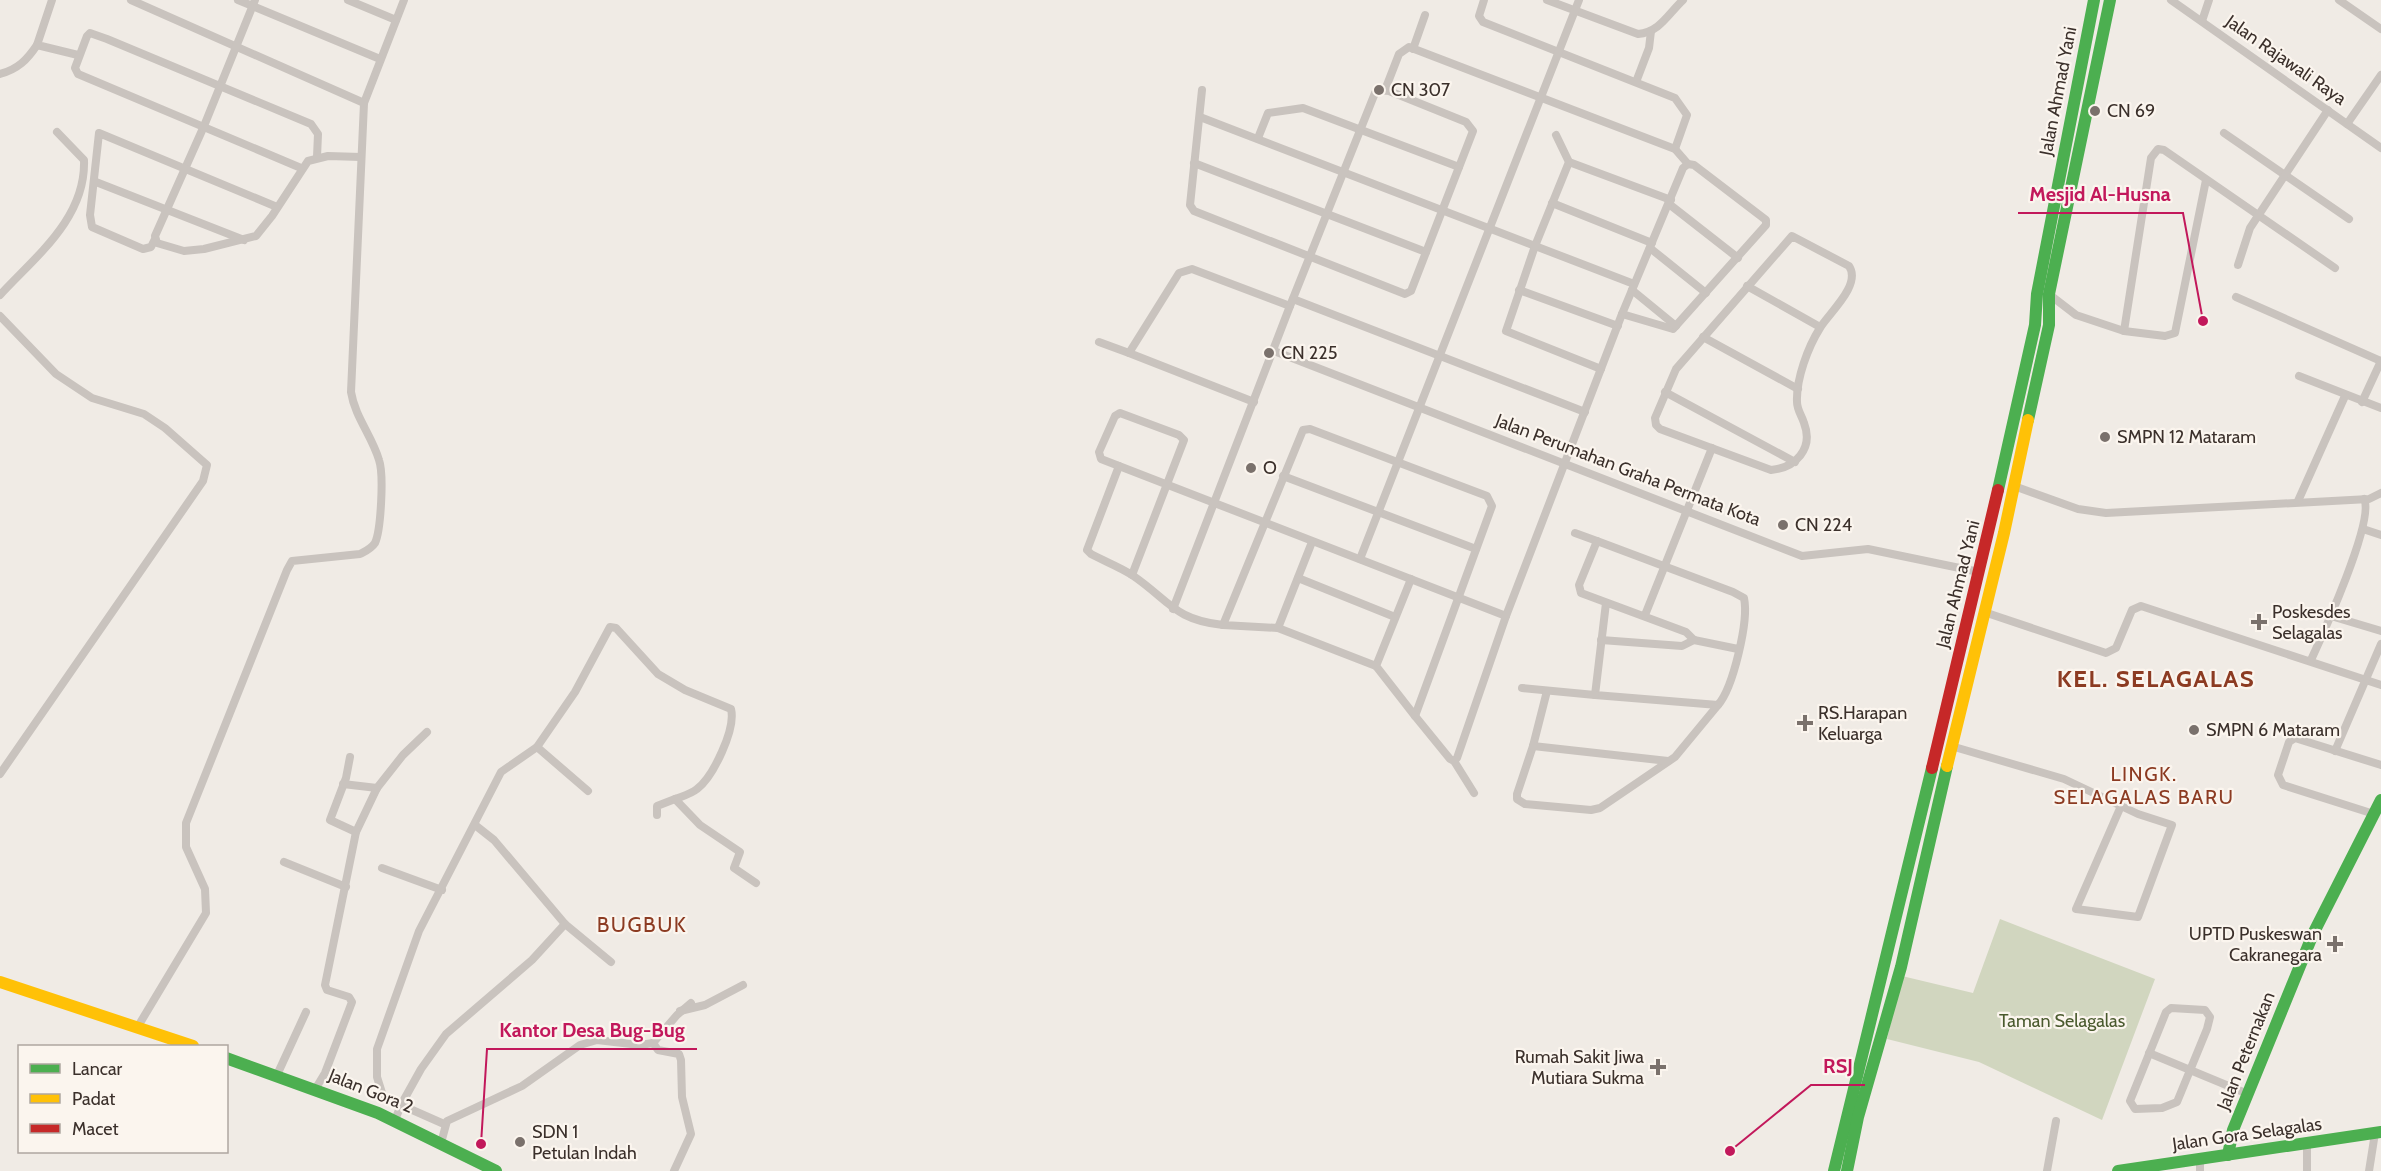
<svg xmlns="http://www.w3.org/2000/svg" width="2381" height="1171" font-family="Cabin,sans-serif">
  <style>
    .park { fill: #d1d6bf }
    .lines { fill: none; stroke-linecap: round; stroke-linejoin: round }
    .street { stroke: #c9c3be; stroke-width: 8 }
    .fast { stroke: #4caf50; stroke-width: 12 }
    .slow { stroke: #ffc107; stroke-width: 12 }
    .jam { stroke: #c62828; stroke-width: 12 }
    .poi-dot { fill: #7a716c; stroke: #fbf5ee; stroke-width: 2 }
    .labels { text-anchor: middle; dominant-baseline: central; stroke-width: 4.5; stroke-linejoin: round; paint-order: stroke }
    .street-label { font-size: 18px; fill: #3b302b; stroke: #fbf5ee }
    .poi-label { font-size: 18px; fill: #3b302b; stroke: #fbf5ee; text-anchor: start }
    .park-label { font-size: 18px; fill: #4a5a2e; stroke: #fbf5ee }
    .neighbourhood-label { font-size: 20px; letter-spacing: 1.5px; fill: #8c3b22; stroke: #fbf5ee }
    .quarter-label { font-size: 21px; letter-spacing: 1.5px; fill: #8c3b22; stroke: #fbf5ee }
    .district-label { font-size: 24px; font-weight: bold; letter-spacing: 1.5px; fill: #8c3b22; stroke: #fbf5ee }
    .leader { fill: none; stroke: #c2185b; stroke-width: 2 }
    .callout-dot { fill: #c2185b; stroke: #fbf5ee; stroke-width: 2 }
    .callout-label { font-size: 20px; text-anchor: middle; font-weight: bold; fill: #c2185b; stroke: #fbf5ee; stroke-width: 4.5; stroke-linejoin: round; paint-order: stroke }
  </style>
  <rect width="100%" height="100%" fill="#f0ebe5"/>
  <polygon class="park" points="2000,919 2155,979 2102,1120 1979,1062 1887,1039 1902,976 1973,993"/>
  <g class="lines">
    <g class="street">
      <polyline points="52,0 37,45 78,55"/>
      <path d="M131 0 364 103 351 392C355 417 372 436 379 460 384 474 381 530 375 543 371 549 366 551 360 554L292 561 287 570 186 823V847L205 889 206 913 137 1028"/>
      <polyline points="238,0 380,59"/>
      <polyline points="255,0 204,126 155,236 157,243 184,251 204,249 256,236 272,216 308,161 328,156 361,157"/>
      <polyline points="348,0 396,20"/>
      <polyline points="1484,0 1479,16 1483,22 1675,98 1687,115 1675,149"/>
      <path d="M1547 0 1638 34C1660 32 1668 14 1683 0"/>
      <polyline points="2171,0 2381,148"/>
      <polyline points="2339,0 2381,29"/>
      <polyline points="2202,21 2209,0"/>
      <polyline points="1413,49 1425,15"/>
      <path d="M0 74C18 69 27 60 37 45"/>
      <polyline points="1636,82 1649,48 1651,31"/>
      <polyline points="1385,90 1399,54 1409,47 1675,149 1688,164 1694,165 1766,220 1766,225 1673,329 1622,314"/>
      <polyline points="364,103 404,0"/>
      <polyline points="1200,117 1634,284"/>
      <polyline points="2347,124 2381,75"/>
      <polyline points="2224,133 2349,219"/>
      <polyline points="1556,135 1569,162 1535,246 1506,331 1601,369"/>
      <polyline points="1258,138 1268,113 1303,108 1459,167"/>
      <polyline points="1569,162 1671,200"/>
      <polyline points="1194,163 1426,252"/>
      <polyline points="301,168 78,74 75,68 87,36 90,33 107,39 311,124 318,134 317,157"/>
      <polyline points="2206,180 2175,333 2165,336 2124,331 2151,158 2158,149 2164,150 2335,268"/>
      <polyline points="96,182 244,240"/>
      <polyline points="1552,203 1652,243"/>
      <polyline points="1669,204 1738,258"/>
      <path d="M1792 236 1849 266C1862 285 1828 314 1820 328 1808 347 1796 379 1797 402 1797 410 1802 416 1804 423 1814 449 1795 468 1771 470L1660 429 1656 425 1655 418 1676 369Z"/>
      <polyline points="155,239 151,247 143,249 92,227 90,215 99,133 277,207"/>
      <polyline points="1650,248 1706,293"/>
      <polyline points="2238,265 2250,228 2328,110"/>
      <polyline points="1747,286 1820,327"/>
      <polyline points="1519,290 1618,326"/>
      <polyline points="1632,290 1676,326"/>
      <path d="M0 295C36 256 86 218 84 160L57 132"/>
      <polyline points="2050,295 2076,315 2124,331"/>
      <polyline points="2236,297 2381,361"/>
      <polyline points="1293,299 1585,412"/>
      <polyline points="0,316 56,374 92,398 144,414 165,428 207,465 203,481 0,774"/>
      <polyline points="1703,337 1798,389"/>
      <polyline points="1099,342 1129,353"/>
      <polyline points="1274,351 1802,556 1868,549 1979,572"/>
      <polyline points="2299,376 2381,408"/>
      <polyline points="1665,392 1795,462"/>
      <polyline points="1254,402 1129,353 1179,273 1192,269 1290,306"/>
      <polyline points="2362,402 2381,361"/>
      <path d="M1119 466 1087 550 1091 554C1104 561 1120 567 1132 575 1169 600 1174 620 1223 625"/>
      <polyline points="1283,476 1476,549"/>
      <polyline points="2014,486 2078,509 2106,513 2369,499 2381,493"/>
      <polyline points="2298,501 2345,396"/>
      <polyline points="2363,529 2381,535"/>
      <polyline points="1575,533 1597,541"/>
      <polyline points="1312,542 1278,628 1223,625 1303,430 1310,429 1487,496 1492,506 1415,716 1376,666 1411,579"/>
      <polyline points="1360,559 1579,0"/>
      <path d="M1132 575 1184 440 1179 435 1120 413 1115 416 1099 452 1101 459C1235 512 1370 564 1506 616"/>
      <polyline points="1298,578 1395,617"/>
      <path d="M1606 603 1595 695 1718 705C1733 688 1749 621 1744 598L1733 592 1597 541 1579 585 1581 593 1686 632 1694 640 1738 649"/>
      <polyline points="1173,609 1290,306 1375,93 1379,90 1389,91 1466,122 1473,131 1411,291 1405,294 1194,211 1190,205 1202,90"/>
      <polyline points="1984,612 2106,653 2116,648 2132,610 2141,606 2381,685"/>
      <polyline points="1645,615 1712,448"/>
      <polyline points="2331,616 2381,631"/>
      <polyline points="1278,628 1376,666"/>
      <polyline points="1601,640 1682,646 1694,640"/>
      <path d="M2311 660C2323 634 2375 520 2364 499"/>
      <polyline points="1522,688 1595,695"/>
      <polyline points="1547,691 1533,746 1517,794 1517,799 1525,804 1591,810 1600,808 1675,757 1718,705"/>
      <polyline points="1415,716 1450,759 1454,761 1457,758 1506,616 1622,314 1683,168 1688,164"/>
      <polyline points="1533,746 1668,761"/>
      <polyline points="1951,746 2064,779 2138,814 2172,825 2138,917 2076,909 2121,806"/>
      <polyline points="537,747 588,791"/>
      <polyline points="2335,751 2381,644"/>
      <polyline points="350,757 346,778 330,820 356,832"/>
      <polyline points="1454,761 1474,793"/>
      <polyline points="343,784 377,788"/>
      <polyline points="2374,814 2283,785 2278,775 2289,742 2295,738 2381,765"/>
      <polyline points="657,815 657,806 675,799"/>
      <polyline points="475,825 494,840 565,924 611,962"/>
      <polyline points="284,862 346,887"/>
      <polyline points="382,868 442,890"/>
      <path d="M565 924 532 960 446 1034 421 1069 401 1105 383 1096 377 1077V1049L419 931 501 772 537 747 575 692 610 627 616 628 658 674 685 690 731 709C736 729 713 777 697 789 691 794 683 796 675 799L700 825 740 852 734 868 756 883"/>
      <polygon points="2171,1008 2205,1010 2210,1017 2207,1029 2177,1102 2162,1108 2135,1109 2130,1101 2166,1012"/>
      <polyline points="680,1011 705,1005 743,985"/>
      <polyline points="653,1043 677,1015 691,1003"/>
      <polyline points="2149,1053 2248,1094"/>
      <polyline points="277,1075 306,1012"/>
      <polyline points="316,1088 325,1073 352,1002 349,997 327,990 325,985 356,832 377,788 403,755 427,732"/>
      <polyline points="395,1120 401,1105 444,1124"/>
      <polyline points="441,1143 447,1121 522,1086 580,1045 597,1040 640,1045 653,1043 658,1050 679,1054 681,1060 682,1097 691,1134 674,1171"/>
      <polyline points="2307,1143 2307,1171"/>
      <polyline points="2200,1159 2200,1171"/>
      <polyline points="2047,1171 2056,1121"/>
      <polyline points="2369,1171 2375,1133"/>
    </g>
    <g class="fast">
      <polyline points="2028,420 2049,325 2049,294 2110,0"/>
      <polyline points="1998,490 2035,325 2037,294 2094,0"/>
      <polyline points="226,1058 378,1113 496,1171"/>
      <polyline points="2228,1155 2233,1130 2313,934 2381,800"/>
      <polyline points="1834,1171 1932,768"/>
      <polyline points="1847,1171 1858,1117 1901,967 1947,766"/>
      <polyline points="2118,1171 2381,1132"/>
    </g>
    <g class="slow">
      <polyline points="1947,766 2004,533 2028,420"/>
      <polyline points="0,982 193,1046"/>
    </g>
    <polyline class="jam" points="1932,768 1998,490"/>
  </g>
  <g class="poi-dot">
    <circle cx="1379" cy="90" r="6"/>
    <circle cx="2095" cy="111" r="6"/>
    <circle cx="1269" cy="353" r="6"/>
    <circle cx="2105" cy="437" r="6"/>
    <circle cx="1251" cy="468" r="6"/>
    <circle cx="1783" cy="525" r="6"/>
    <path d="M2256 613h6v6h6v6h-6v6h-6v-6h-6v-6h6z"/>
    <path d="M1802 714h6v6h6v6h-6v6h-6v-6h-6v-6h6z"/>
    <circle cx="2194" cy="730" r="6"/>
    <path d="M2332 935h6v6h6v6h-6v6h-6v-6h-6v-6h6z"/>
    <path d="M1655 1058h6v6h6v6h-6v6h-6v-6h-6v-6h6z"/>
    <circle cx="520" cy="1142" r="6"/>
  </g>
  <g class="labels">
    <g class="street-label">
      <text transform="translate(2286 60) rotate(35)">Jalan Rajawali Raya</text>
      <text transform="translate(2058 91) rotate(-79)">Jalan Ahmad Yani</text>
      <text transform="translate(1628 470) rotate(21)">Jalan Perumahan Graha Permata Kota</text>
      <text transform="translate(1958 584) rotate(-76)">Jalan Ahmad Yani</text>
      <text transform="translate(2246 1051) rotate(-68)">Jalan Peternakan</text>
      <text transform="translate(371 1091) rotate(22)">Jalan Gora 2</text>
      <text transform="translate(2247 1134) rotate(-8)">Jalan Gora Selagalas</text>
    </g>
    <g class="poi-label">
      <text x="1391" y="90">CN 307</text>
      <text x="2107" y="111">CN 69</text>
      <text x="1281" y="353">CN 225</text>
      <text x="2117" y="437">SMPN 12 Mataram</text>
      <text x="1263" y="468">O</text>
      <text x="1795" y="525">CN 224</text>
      <text x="2272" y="612">Poskesdes<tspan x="2272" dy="21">Selagalas</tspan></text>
      <text x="1818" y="713">RS.Harapan<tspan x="1818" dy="21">Keluarga</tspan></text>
      <text x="2206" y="730">SMPN 6 Mataram</text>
      <text x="2322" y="934" text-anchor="end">UPTD Puskeswan<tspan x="2322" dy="21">Cakranegara</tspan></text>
      <text x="1644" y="1057" text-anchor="end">Rumah Sakit Jiwa<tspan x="1644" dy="21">Mutiara Sukma</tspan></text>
      <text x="532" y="1132">SDN 1<tspan x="532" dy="21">Petulan Indah</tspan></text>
    </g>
    <g class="park-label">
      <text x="2062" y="1021">Taman Selagalas</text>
    </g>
    <g class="neighbourhood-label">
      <text x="2144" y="774">LINGK.<tspan x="2144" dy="23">SELAGALAS BARU</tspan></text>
    </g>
    <g class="quarter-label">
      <text x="642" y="924">BUGBUK</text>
    </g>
    <g class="district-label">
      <text x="2156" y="678">KEL. SELAGALAS</text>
    </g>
  </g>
  <path class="leader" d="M2203 321L2183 213H2018M481 1144L487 1049H697M1730 1151L1811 1085H1865"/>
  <g class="callout-dot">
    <circle cx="2203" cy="321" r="6"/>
    <circle cx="481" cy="1144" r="6"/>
    <circle cx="1730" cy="1151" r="6"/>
  </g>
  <g class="callout-label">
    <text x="2100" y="201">Mesjid Al-Husna</text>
    <text x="592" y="1037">Kantor Desa Bug-Bug</text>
    <text x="1838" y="1073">RSJ</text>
  </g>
  <rect x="18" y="1045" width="210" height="108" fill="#fbf5ee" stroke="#aea6a0" stroke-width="1.5"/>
  <rect x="30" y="1064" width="30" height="9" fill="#4caf50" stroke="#aea6a0" stroke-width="1.5"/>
  <text x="72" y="1075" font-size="18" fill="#3b302b">Lancar</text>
  <rect x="30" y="1094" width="30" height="9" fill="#ffc107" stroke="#aea6a0" stroke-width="1.5"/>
  <text x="72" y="1105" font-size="18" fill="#3b302b">Padat</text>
  <rect x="30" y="1124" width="30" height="9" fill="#c62828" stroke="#aea6a0" stroke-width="1.5"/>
  <text x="72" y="1135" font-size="18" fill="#3b302b">Macet</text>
</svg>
